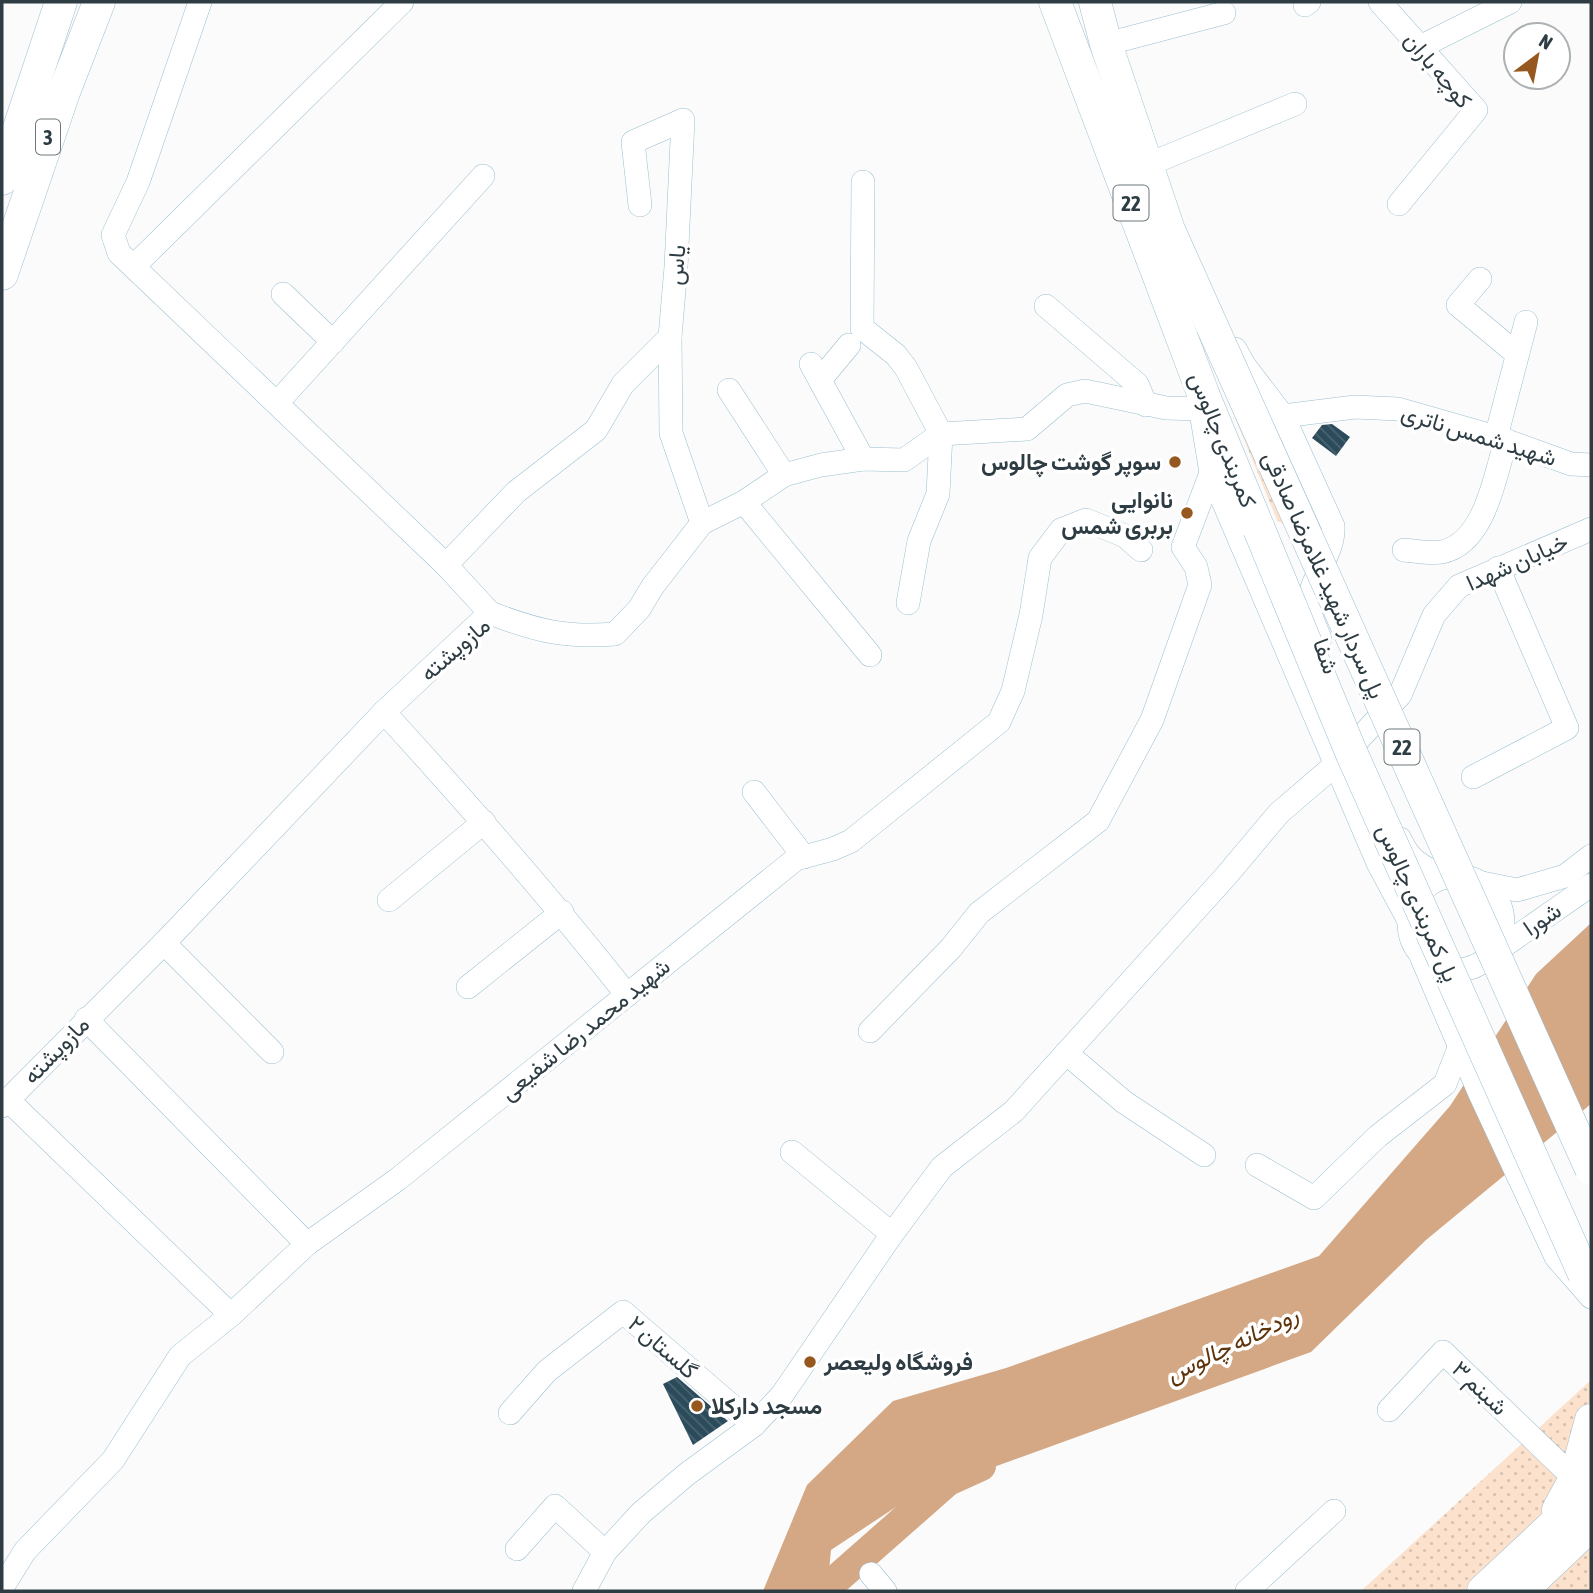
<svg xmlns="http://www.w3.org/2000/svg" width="1593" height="1593" font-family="'Asap Condensed',Vazirmatn,sans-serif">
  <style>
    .grass { fill: url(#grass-dots) }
    .water { fill: #d4a885 }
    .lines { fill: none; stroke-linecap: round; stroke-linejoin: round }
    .river { stroke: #d4a885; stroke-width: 30 }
    .building { fill: url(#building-back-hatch) }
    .minor-casing { stroke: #9bbfd1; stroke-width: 24 }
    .highway-casing { stroke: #9bbfd1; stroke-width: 33 }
    .minor { stroke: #fff; stroke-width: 23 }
    .highway { stroke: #fff; stroke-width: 32 }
    .highway-bridge-casing { stroke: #9bbfd1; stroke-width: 33; stroke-linecap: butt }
    .highway-bridge { stroke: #fff; stroke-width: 32 }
    .poi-dot { fill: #96581e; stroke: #fff; stroke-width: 2.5 }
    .labels { text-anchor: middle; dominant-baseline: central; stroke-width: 7; stroke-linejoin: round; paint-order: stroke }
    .shield { fill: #fff; stroke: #6d777c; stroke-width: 2 }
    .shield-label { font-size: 21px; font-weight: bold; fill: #2e3d44 }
    .street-label { font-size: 23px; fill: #2e3d44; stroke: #fff }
    .poi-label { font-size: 23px; font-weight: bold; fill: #2e3d44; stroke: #fff; text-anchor: end }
    .water-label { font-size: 24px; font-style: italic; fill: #5f340a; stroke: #fff }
  </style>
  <defs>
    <pattern id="grass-dots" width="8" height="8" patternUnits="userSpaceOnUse" patternTransform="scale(1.75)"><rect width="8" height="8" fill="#fce1cc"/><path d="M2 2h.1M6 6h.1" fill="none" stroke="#d8c2b0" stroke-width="1.8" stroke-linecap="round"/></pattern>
    <pattern id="building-back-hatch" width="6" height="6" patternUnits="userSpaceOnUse" patternTransform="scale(1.75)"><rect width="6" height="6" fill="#2b4b5b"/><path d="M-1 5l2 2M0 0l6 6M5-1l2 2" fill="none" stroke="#496371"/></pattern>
  </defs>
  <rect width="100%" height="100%" fill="#fbfbfb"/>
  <g class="grass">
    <polygon points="1191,310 1284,523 1283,524 1277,520"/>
    <polygon points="1591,1380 1591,1591 1361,1591"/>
  </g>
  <polygon class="water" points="1591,923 1591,1104 1426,1240 1311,1352 911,1497 831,1550 827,1591 763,1591 807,1485 893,1401 1006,1368 1319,1256 1450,1106 1536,974"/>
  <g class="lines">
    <polyline class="river" points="823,1591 948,1481 981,1466"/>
  </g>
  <g class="building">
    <polygon points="1332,424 1350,437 1336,456 1312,438 1322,425"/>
    <polygon points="677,1377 728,1421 693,1445 663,1384"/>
  </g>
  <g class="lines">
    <defs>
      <g id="minor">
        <polyline points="200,2 138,182 113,235 119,253 446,565 490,613"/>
        <polyline points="1380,2 1476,110 1399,204"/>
        <polyline points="1305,5 1309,2"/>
        <polyline points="1106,44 1224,13"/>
        <polyline points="1420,47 1510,2"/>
        <polyline points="1147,165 1295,104"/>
        <polyline points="863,182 862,328 896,355 906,368 941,434 938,494 919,541 908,603"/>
        <polyline points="640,205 633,142 683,120 676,267 670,337 671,433 702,523"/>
        <polyline points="134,266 402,2"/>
        <polyline points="1480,279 1458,305 1517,354"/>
        <polyline points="283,294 333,342"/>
        <polyline points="1046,306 1137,384 1146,405"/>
        <path d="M1235 349 1244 365 1283 416 1333 526C1335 557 1304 582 1310 612 1312 621 1317 630 1320 639"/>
        <polyline points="811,364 863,459"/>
        <polyline points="820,380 849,345"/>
        <polyline points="729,390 784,475"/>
        <polyline points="277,403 483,176"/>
        <polyline points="1201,412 1211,473 1378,863 1408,919"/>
        <polyline points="1283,416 1355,407 1398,409 1496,437 1571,464 1591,465"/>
        <polyline points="1496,437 1526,322"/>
        <polyline points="744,502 870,655"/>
        <path d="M1404 550C1416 551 1431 554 1442 552 1485 543 1495 476 1506 440"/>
        <polyline points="446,565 516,492 596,430 623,384 670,337"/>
        <path d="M384 712C468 804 550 897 627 995"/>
        <polyline points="1357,741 1400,695 1434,615 1459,586 1591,529"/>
        <polyline points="1473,777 1567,728 1498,568"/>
        <polyline points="754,792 804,857"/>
        <path d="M1400 839C1410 862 1423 867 1444 877"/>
        <circle cx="1456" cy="923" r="47"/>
        <polyline points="1482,883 1517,890 1565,876 1591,856"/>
        <polyline points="389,900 484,822"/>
        <polyline points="164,943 272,1052"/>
        <polyline points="1492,954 1591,885"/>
        <polyline points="1421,956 1480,1094 1556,1257 1591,1297"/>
        <polyline points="468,987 562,912"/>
        <polyline points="86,1019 307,1244"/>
        <polyline points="870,1031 951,948 979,913 1098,821 1152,720 1200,585 1196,567 1183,547 1211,473"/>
        <polyline points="1066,1053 1124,1102 1204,1155"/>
        <polyline points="8,1100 231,1315"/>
        <path d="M2 1106 164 943 384 712 490 613C537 631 565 638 615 634L639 609 653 586 702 523 744 502 784 475 821 465 863 459 904 460 941 434 1027 429 1067 395 1085 391 1166 408 1200 409"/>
        <polyline points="792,1152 892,1234"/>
        <polyline points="1257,1165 1314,1198 1378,1136 1445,1084 1459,1048"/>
        <polyline points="1389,1410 1443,1352 1575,1479"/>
        <polyline points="510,1413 547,1371 623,1312 754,1425"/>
        <polyline points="517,1549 555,1506 605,1552"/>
        <polyline points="871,1574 885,1591"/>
        <polyline points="2,1588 25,1551 113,1460 180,1356 231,1315 307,1244 398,1179 796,859 833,849 851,841 999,722 1013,691 1031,615 1040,558 1061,530 1086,520 1125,536 1141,550"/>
        <polyline points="584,1591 605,1552 641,1513 687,1474 754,1425 782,1395 892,1234 942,1167 1014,1111 1226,876 1279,813 1335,765"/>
        <polyline points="1247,1591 1334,1511"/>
      </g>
      <g id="highway">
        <polyline points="1055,2 1204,396 1259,529"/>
        <polyline points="1095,2 1106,44 1169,230 1212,326"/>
        <polyline points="2,179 61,2"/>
        <polyline points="2,274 64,92 99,2"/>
        <polyline points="1558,1510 1575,1479 1591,1420"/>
        <polyline points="1483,1591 1591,1490"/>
        <polyline points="1521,1591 1591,1525"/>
      </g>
    </defs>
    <use href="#minor" class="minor-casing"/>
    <use href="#highway" class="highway-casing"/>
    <use href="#minor" class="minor"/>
    <use href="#highway" class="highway"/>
    <defs>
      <g id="highway-bridge">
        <polyline points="1212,326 1591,1169"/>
        <polyline points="1259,529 1351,752 1584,1274"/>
      </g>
    </defs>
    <use href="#highway-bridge" class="highway-bridge-casing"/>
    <use href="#highway-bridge" class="highway-bridge"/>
  </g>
  <g class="poi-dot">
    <circle cx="1175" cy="462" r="7"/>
    <circle cx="1187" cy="513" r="7"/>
    <circle cx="810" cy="1362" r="7"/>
    <circle cx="697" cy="1406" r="7"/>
  </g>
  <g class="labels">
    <g class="shield">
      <rect x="36" y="119.5" width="24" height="35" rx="5"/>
      <rect x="1113.5" y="185.5" width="35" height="35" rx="5"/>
      <rect x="1384.5" y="729.5" width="35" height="35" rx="5"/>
    </g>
    <g class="shield-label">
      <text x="48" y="137">3</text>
      <text x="1131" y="203">22</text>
      <text x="1402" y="747">22</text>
    </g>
    <g class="street-label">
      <text transform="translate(1438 70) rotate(50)">کوچه باران</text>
      <text transform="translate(676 265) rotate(-86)">یاس</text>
      <text transform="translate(1479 435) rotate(17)">شهید شمس ناتری</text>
      <text transform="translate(1223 440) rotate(68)">کمربندی چالوس</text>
      <text transform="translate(1517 562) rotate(-24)">خیابان شهدا</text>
      <text transform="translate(1324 575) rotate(66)">پل سردار شهید غلامرضا صادقی</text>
      <text transform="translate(455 649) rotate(-41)">مازوپشته</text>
      <text transform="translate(1326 656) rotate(70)">شفا</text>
      <text transform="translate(1418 903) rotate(66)">پل کمربندی چالوس</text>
      <text transform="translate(1542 919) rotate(-34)">شورا</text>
      <text transform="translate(585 1029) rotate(-39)">شهید محمد رضا شفیعی</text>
      <text transform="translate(56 1050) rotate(-46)">مازوپشته</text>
      <text transform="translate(663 1347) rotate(41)">گلستان ۲</text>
      <text transform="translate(1480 1388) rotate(44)">شبنم ۳</text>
    </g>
    <g class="poi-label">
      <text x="1161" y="462">سوپر گوشت چالوس</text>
      <text x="1173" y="500">نانوایی<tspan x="1173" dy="26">بربری شمس</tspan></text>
      <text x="824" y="1362" text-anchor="start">فروشگاه ولیعصر</text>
      <text x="711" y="1406" text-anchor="start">مسجد دارکلا</text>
    </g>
    <g class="water-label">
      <text transform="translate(1232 1344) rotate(-26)">رودخانه چالوس</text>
    </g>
  </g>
  <rect width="1593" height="1593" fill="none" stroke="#2e3d44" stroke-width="7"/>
  <g transform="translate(1537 56) rotate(32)"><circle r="33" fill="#ffffff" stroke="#abb1b4" stroke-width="2"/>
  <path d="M0-5L12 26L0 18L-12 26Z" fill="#96581e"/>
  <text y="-10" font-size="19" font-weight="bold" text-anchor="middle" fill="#2e3d44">N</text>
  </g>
</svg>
